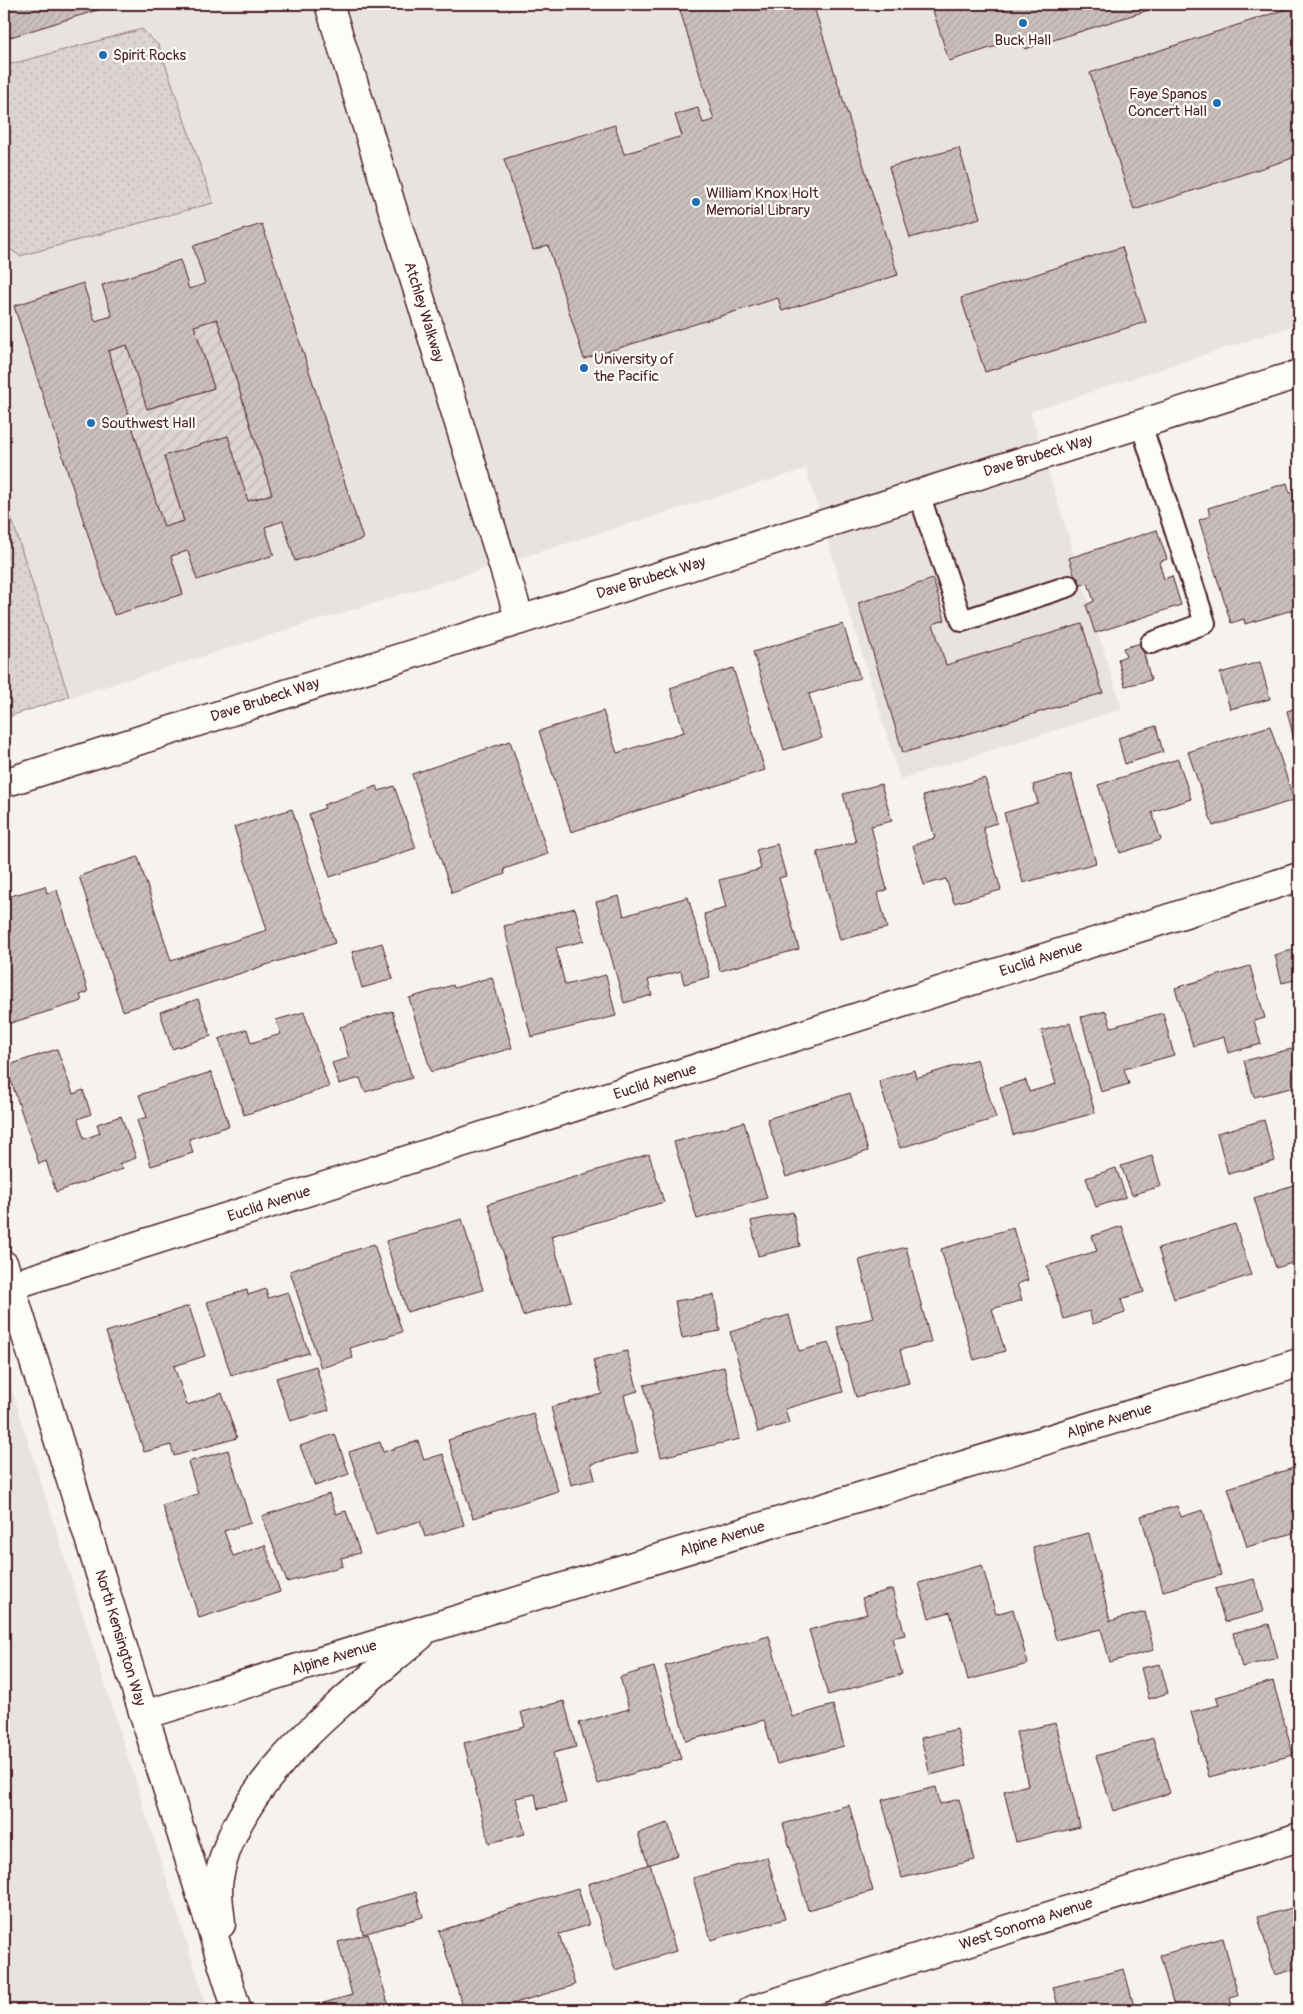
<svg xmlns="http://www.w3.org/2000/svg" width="1303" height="2014" font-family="Pangolin,sans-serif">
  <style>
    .built { fill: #e9e3e0 }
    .grass { fill: url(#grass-dots); stroke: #937a7e }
    .garden { fill: url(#garden-furrows); stroke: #937a7e }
    .building { fill: url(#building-hatch); stroke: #4a1f2b; fill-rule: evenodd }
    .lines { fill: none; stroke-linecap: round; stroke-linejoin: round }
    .lane-casing { stroke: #4a1f2b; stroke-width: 24 }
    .street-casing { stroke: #4a1f2b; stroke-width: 31 }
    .secondary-casing { stroke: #4a1f2b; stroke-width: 31 }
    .lane { stroke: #fdfcf7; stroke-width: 20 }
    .street { stroke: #fdfcf7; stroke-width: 28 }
    .secondary { stroke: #fdfcf7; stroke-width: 28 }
    .poi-dot { fill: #1f6fb2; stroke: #fdfcf7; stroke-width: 2 }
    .labels { text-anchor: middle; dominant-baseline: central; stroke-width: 4.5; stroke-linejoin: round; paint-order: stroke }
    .poi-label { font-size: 15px; fill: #4a1f2b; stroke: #fdfcf7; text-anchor: start }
    .street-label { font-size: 15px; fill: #4a1f2b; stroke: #fdfcf7 }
  </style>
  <defs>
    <pattern id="grass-dots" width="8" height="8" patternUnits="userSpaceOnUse" patternTransform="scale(1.25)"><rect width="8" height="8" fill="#dcd4d2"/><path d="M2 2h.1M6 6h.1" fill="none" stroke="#beb6b4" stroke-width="1.8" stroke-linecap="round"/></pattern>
    <pattern id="garden-furrows" width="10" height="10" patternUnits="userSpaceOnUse" patternTransform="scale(1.25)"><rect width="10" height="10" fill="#dcd4d2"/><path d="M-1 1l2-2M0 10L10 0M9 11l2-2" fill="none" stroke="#beb6b4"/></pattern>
    <pattern id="building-hatch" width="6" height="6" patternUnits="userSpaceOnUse" patternTransform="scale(1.25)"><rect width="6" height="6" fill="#cbbfbe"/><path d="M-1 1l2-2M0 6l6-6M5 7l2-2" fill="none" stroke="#b0a4a3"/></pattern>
  </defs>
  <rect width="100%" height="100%" fill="#f6f3ef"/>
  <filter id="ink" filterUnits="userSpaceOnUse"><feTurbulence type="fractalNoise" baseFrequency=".02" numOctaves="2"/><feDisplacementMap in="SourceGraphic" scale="10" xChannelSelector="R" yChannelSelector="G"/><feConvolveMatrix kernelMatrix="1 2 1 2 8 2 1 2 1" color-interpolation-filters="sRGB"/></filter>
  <g filter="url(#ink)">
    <g class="built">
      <polygon points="4,4 1299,4 1299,324 1030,412 1122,709 900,779 806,469 4,718"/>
      <polygon points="4,1365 208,2010 4,2010"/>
    </g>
    <g class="grass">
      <polygon points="142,29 159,46 213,203 20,256 4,245 4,66"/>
      <polygon points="4,495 69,697 4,718"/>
    </g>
    <polygon class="garden" points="217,319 272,494 248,501 164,456 184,521 164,527 108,351 127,345 148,409 214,388 194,326"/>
    <g class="building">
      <polygon points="4,4 117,4 4,39"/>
      <polygon points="678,4 813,4 898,275 782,311 778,298 584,359 548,245 533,250 504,159 615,125 624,154 682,136 675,115 698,108 703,123 714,120"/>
      <polygon points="931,4 1157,4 1158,7 1025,49 1022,38 949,61"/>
      <polygon points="1299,5 1299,156 1134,210 1090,73"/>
      <polygon points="959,148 980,218 910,238 889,167"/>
      <path d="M262 224 363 539 295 561 283 521 265 527 274 555 197 580 188 551 171 556 183 594 114 615 14 306 83 283 95 321 112 316 102 285 180 260 189 289 205 284 193 246ZM217 319 272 494 248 501 228 436 164 456 184 521 164 527 108 351 127 345 147 409 214 388 194 326Z"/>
      <polygon points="1122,247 1146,322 985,372 961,298"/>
      <polygon points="1287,483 1290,493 1296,491 1299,501 1299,608 1245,624 1244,619 1231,623 1199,520 1210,516 1208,508"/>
      <polygon points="1157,530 1167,559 1159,562 1164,579 1172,576 1181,605 1095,633 1086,605 1094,601 1088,583 1078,586 1069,558"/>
      <polygon points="933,579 945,620 933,624 946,665 1082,624 1103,693 903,753 858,603"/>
      <polygon points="843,624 860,678 809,694 822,738 784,750 753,652"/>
      <polygon points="1141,643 1151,680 1125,686 1118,659 1126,656 1123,648"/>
      <polygon points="1260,662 1270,699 1230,709 1220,673"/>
      <polygon points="733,668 765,770 571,832 539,731 603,711 617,753 684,732 670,688"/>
      <polygon points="1299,707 1299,759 1287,711"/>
      <polygon points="1156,726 1163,752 1125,764 1118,738"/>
      <polygon points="1270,726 1294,800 1213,826 1188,752"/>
      <polygon points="510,741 548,854 504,869 505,874 452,893 412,774"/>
      <polygon points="1178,759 1191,799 1152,812 1161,840 1120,853 1098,785"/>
      <polygon points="1071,774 1096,863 1023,883 1004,813 1038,803 1033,785"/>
      <polygon points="985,778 997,823 983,827 1001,890 954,903 946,879 924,885 913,845 935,838 923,796"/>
      <polygon points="881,784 892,821 871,826 887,890 878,893 887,928 840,940 817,852 856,842 843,794"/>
      <polygon points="377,786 379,791 394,786 416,848 330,877 309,814 325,808 323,805"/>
      <polygon points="292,809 335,943 123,1011 79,876 138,857 171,961 267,930 234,827"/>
      <polygon points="777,844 786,876 779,878 799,949 720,971 704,914 726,908 719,880 761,869 756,850"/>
      <polygon points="45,886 47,893 57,890 88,992 80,995 82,1001 4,1025 4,898"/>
      <polygon points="619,896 624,916 688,897 710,977 684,984 681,971 648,980 652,995 624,1003 596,902"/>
      <polygon points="575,908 584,941 556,948 565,985 606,975 616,1016 531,1037 504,926"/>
      <polygon points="382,943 393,979 362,988 352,952"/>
      <polygon points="1299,948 1299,979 1282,983 1275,955"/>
      <polygon points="1250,966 1265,1018 1254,1021 1261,1044 1228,1053 1224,1037 1193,1046 1175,988"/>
      <polygon points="492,977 512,1048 431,1072 409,998 453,985 454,988"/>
      <polygon points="198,999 211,1036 172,1049 160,1012"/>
      <polygon points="392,1011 412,1078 365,1092 360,1078 339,1084 332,1063 349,1058 340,1027"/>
      <polygon points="1106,1011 1111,1027 1163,1013 1174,1055 1124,1069 1129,1084 1101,1092 1081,1017"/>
      <polygon points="304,1012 329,1087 244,1115 219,1039 247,1029 251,1043 281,1034 276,1020"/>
      <polygon points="1070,1023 1095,1113 1013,1135 1000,1087 1026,1080 1029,1092 1056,1084 1041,1031"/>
      <polygon points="1295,1048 1299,1065 1299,1086 1254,1097 1244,1061"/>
      <polygon points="57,1049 73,1094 83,1090 91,1114 78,1119 84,1139 100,1133 97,1124 121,1116 136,1158 119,1164 123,1169 56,1192 46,1161 39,1164 6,1066"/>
      <polygon points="977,1059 996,1118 900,1148 879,1081 914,1070 916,1078"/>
      <polygon points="211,1072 229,1126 189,1139 193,1153 151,1166 137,1120 147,1117 139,1095"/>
      <polygon points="850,1093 868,1151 786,1177 767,1119"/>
      <polygon points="1264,1120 1275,1161 1228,1174 1217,1133"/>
      <polygon points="744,1122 767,1198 697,1219 674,1142"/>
      <polygon points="649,1154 664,1202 551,1236 571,1301 523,1316 488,1204"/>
      <polygon points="1152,1156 1161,1186 1132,1195 1121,1166"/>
      <polygon points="1116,1168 1126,1197 1096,1207 1086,1178"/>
      <polygon points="1299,1183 1299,1261 1276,1268 1254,1198"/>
      <polygon points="793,1212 800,1246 758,1256 751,1221"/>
      <polygon points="462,1219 483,1290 407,1312 386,1241"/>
      <polygon points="1235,1224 1251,1275 1174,1299 1158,1248"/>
      <polygon points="1122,1226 1144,1292 1121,1299 1125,1313 1093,1324 1089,1311 1064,1319 1047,1266 1097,1251 1092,1236"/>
      <polygon points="1013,1228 1028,1280 1017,1284 1022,1300 992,1309 1005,1351 974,1360 941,1249"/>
      <polygon points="374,1244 402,1332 350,1348 353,1358 321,1368 290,1271"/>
      <polygon points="906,1247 931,1342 900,1350 909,1383 856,1397 837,1327 874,1318 859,1260"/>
      <polygon points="266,1289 268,1298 288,1292 309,1353 231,1375 207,1302 247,1290 248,1295"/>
      <polygon points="714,1295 720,1331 682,1338 675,1301"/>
      <polygon points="189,1306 205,1356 174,1366 187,1405 222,1393 237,1438 174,1456 171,1445 144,1452 106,1332"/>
      <polygon points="789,1315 799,1351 829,1343 843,1392 785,1409 789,1423 758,1432 730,1332"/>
      <polygon points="627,1351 638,1391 624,1395 638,1452 591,1464 595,1479 571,1485 551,1407 602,1394 593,1360"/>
      <polygon points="316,1366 329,1410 290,1421 276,1378"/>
      <polygon points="724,1367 740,1439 661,1457 644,1385"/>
      <polygon points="533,1413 558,1491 473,1518 448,1440"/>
      <polygon points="335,1434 349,1474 315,1486 300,1446"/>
      <polygon points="418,1441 424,1460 443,1454 464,1525 425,1537 420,1521 376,1535 349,1452 380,1442 383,1452"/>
      <polygon points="228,1450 251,1523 224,1531 233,1556 265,1545 280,1592 199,1618 162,1505 198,1494 188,1462"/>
      <polygon points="1297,1467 1299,1473 1299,1531 1247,1547 1228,1488"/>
      <polygon points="329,1494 336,1514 346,1511 360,1553 341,1558 343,1566 287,1582 262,1516"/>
      <polygon points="1177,1506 1181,1517 1203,1510 1221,1575 1163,1591 1141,1516"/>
      <polygon points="1089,1533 1110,1621 1145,1612 1154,1650 1110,1662 1101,1629 1056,1640 1033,1547"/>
      <polygon points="982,1565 996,1614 1013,1609 1028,1664 968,1680 950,1612 929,1618 919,1583"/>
      <polygon points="1254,1579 1263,1612 1225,1622 1215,1589"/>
      <polygon points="892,1589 905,1635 892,1638 902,1674 828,1695 809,1630 867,1614 862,1598"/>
      <polygon points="1269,1624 1278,1658 1242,1667 1233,1633"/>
      <polygon points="769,1636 792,1717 833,1705 844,1746 777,1764 764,1720 686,1741 665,1666"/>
      <polygon points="1160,1664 1168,1693 1149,1699 1141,1668"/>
      <polygon points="654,1667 681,1759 598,1784 579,1723 629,1709 620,1677"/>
      <polygon points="1273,1681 1293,1755 1209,1777 1191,1712 1219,1705 1216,1697"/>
      <polygon points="564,1701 576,1747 553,1753 566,1803 538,1809 535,1794 516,1798 525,1834 489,1843 464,1743 525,1727 521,1712"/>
      <polygon points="1056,1723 1080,1827 1016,1842 1004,1791 1028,1785 1016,1732"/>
      <polygon points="957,1729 966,1766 930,1775 921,1738"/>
      <polygon points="1153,1738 1170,1793 1113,1811 1096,1756"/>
      <polygon points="936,1787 940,1804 959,1799 975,1860 902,1878 882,1800"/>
      <polygon points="849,1805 873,1891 808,1910 783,1824"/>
      <polygon points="668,1823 678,1855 648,1865 638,1833"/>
      <polygon points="767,1857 785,1919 711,1940 693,1878"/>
      <polygon points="650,1864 676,1951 615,1970 588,1884"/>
      <polygon points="578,1888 589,1925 559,1934 575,1985 492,2010 464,2010 439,1931"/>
      <polygon points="416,1892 423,1917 363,1934 357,1909"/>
      <polygon points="1292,1908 1295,1917 1299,1916 1299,1968 1275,1975 1258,1917"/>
      <polygon points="368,1934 390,2010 310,2010 309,2007 352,1995 338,1942"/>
      <polygon points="1223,1938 1238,1995 1230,1997 1233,2010 1175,2010 1160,1955"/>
      <polygon points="1124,1969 1135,2010 1059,2010 1053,1987"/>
      <polygon points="1018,2005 1020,2010 1003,2010"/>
    </g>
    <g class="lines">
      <defs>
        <g id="lane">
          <polyline points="1141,424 1205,623 1151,643"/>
          <polyline points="919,494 962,621 1069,586"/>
        </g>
        <g id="street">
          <polyline points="329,4 520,620"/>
          <polyline points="4,783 1299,374"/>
          <polyline points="4,1265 144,1715"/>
          <polyline points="10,1286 1299,877"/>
          <polyline points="752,2010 1299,1837"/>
        </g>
        <g id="secondary">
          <path d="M221 1924C220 1910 216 1892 219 1878 236 1779 347 1698 420 1636"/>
          <polyline points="237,2010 144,1715 1299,1363"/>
        </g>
      </defs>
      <use href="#lane" class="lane-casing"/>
      <use href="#street" class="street-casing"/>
      <use href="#secondary" class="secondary-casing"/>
      <use href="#lane" class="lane"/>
      <use href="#street" class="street"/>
      <use href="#secondary" class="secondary"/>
    </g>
  </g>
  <g class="poi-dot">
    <circle cx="1023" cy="23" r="5"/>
    <circle cx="103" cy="55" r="5"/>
    <circle cx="1217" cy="103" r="5"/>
    <circle cx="696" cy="202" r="5"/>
    <circle cx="584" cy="368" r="5"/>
    <circle cx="91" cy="423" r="5"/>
  </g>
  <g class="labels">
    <g class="poi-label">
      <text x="1023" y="40" text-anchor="middle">Buck Hall</text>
      <text x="113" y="55">Spirit Rocks</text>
      <text x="1207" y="94" text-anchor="end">Faye Spanos<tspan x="1207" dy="17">Concert Hall</tspan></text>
      <text x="706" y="193">William Knox Holt<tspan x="706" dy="17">Memorial Library</tspan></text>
      <text x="594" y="359">University of<tspan x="594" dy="17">the Pacific</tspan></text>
      <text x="101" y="423">Southwest Hall</text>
    </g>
    <g class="street-label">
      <text transform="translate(424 312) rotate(73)">Atchley Walkway</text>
      <text transform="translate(1038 456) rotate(-17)">Dave Brubeck Way</text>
      <text transform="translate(651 578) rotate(-17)">Dave Brubeck Way</text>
      <text transform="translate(265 700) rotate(-18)">Dave Brubeck Way</text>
      <text transform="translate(1041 959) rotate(-18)">Euclid Avenue</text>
      <text transform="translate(655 1082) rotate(-18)">Euclid Avenue</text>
      <text transform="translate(269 1204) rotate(-18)">Euclid Avenue</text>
      <text transform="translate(1109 1421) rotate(-17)">Alpine Avenue</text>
      <text transform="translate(722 1539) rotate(-17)">Alpine Avenue</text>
      <text transform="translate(120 1638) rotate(73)">North Kensington Way</text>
      <text transform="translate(334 1658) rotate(-17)">Alpine Avenue</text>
      <text transform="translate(1026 1924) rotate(-18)">West Sonoma Avenue</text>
    </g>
  </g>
  <rect width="1303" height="2014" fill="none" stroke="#fdfcf7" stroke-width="20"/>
  <rect x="10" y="10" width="1283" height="1994" fill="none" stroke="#4a1f2b" stroke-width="2" filter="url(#ink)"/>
</svg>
